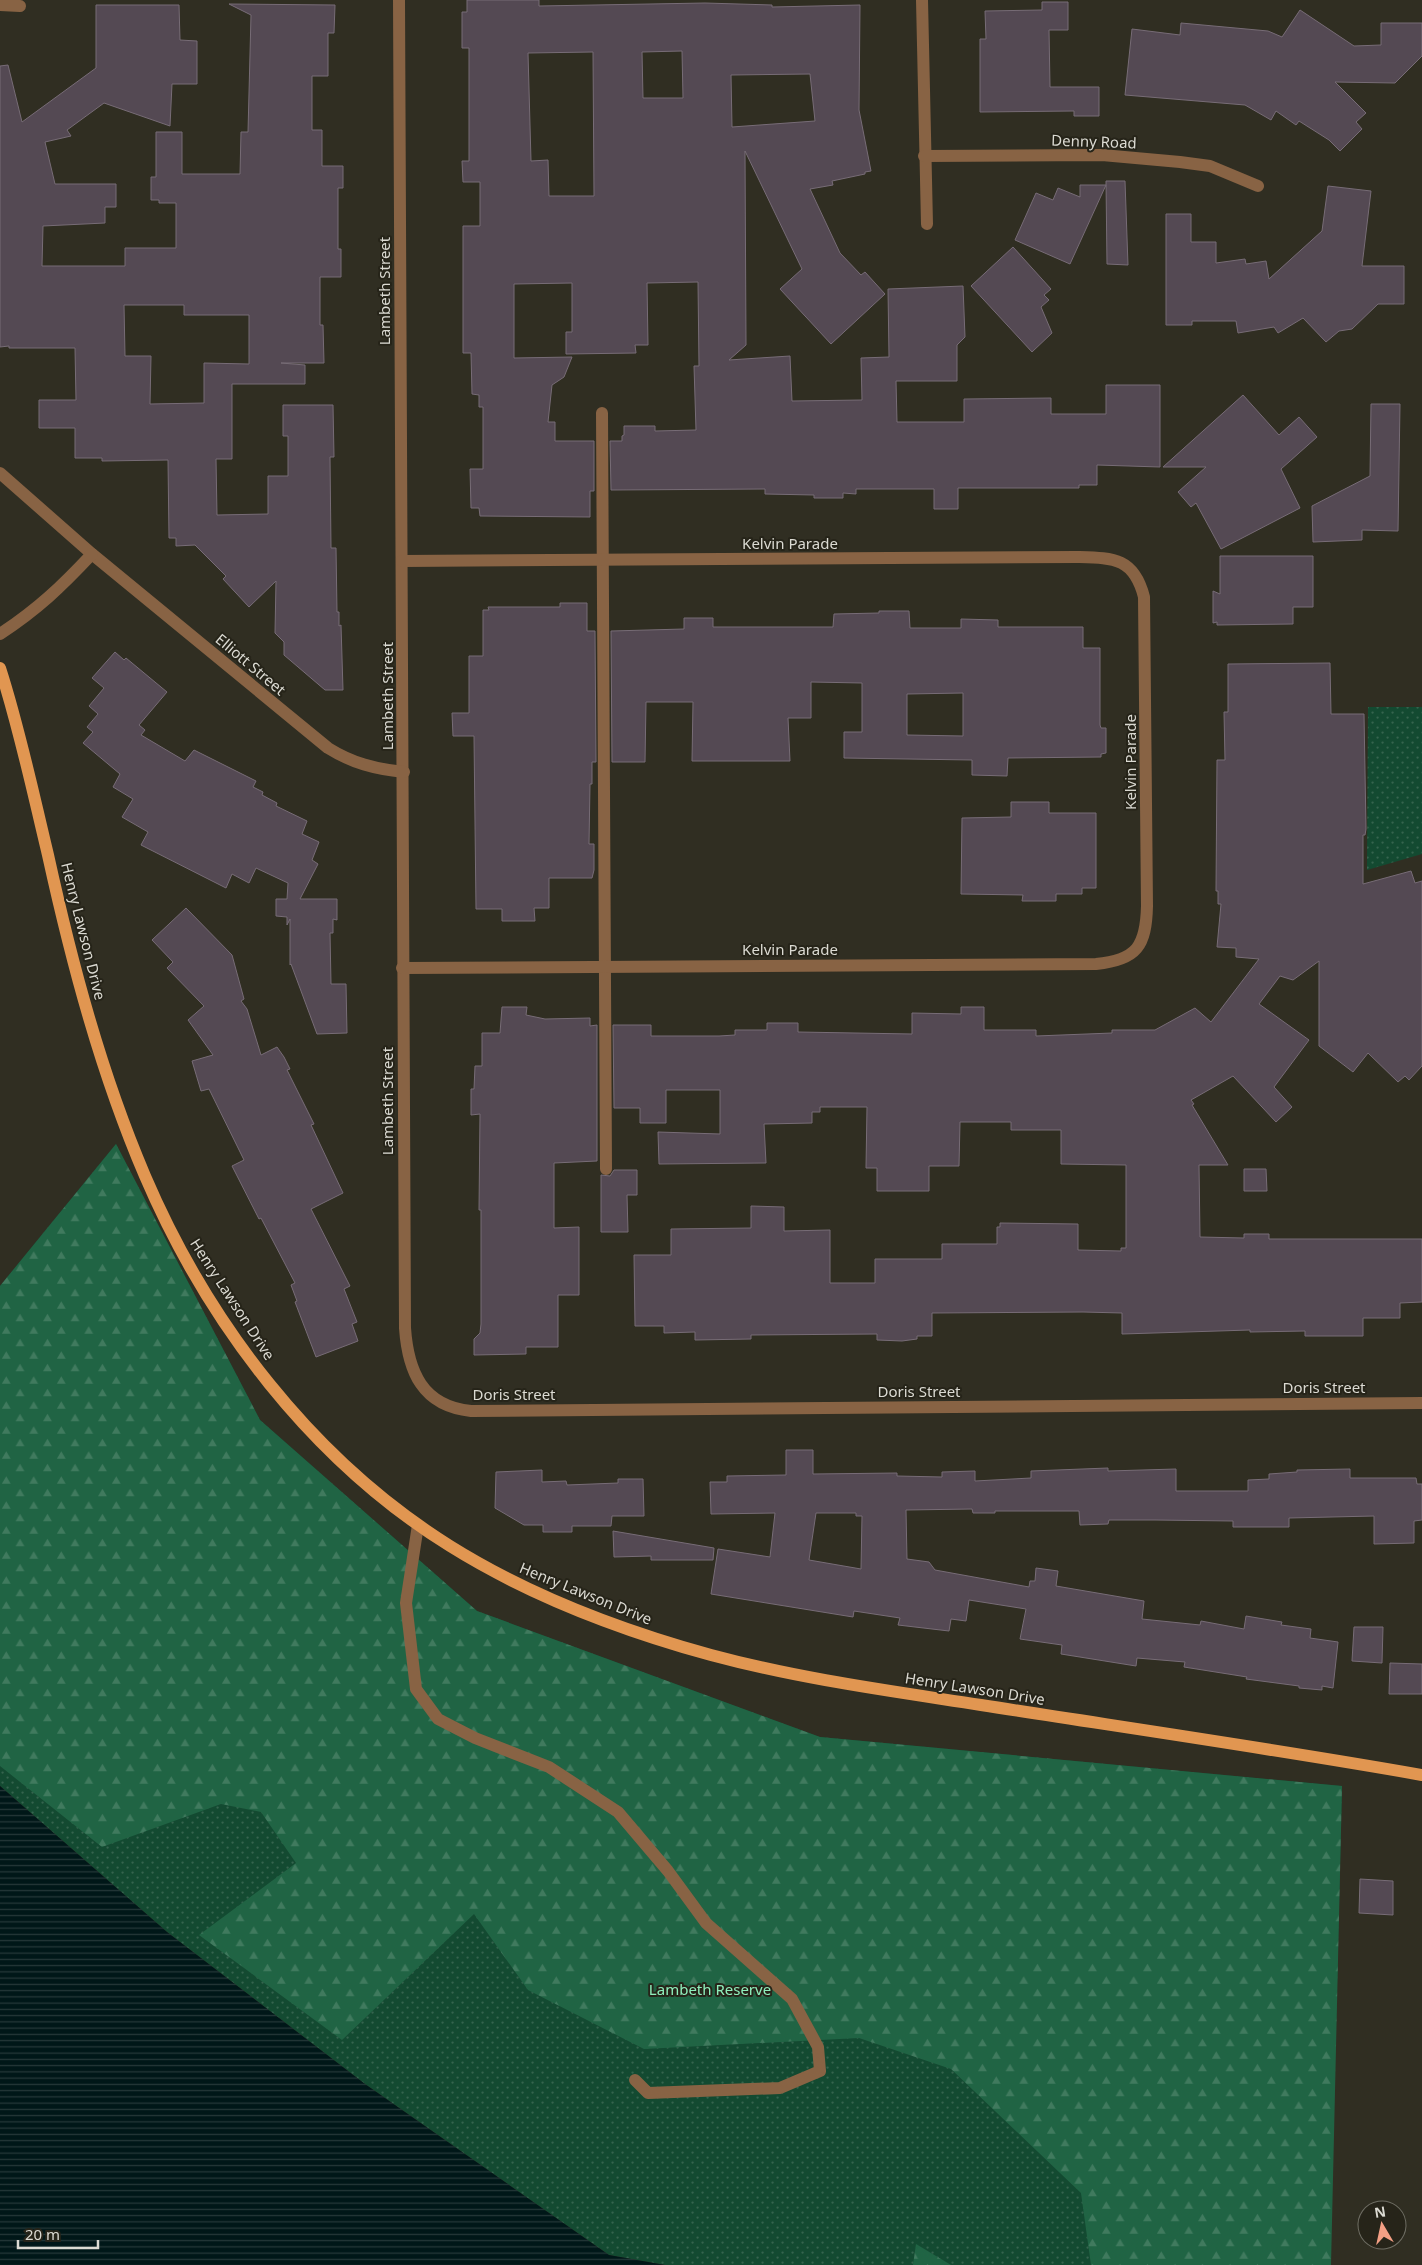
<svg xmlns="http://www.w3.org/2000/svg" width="1422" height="2265" font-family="'Noto Sans',sans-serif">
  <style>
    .green { fill: url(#green-dots) }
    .forest { fill: url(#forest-firs) }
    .water { fill: url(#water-rules) }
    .building { fill: #544953; stroke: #776c76; fill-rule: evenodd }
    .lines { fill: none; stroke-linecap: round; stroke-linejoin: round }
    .minor { stroke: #886344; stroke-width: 12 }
    .major { stroke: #e19651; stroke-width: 12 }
    .labels { text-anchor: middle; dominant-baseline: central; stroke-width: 4; stroke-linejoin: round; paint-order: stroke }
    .street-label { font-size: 15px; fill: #dbdad2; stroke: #262419 }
    .park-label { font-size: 15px; fill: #8fefbc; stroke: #262419 }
  </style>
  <defs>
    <pattern id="green-dots" width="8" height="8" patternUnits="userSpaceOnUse" patternTransform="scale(1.25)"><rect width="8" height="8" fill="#134a31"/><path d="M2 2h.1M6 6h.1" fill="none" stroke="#35644e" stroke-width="1.8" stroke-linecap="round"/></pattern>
    <pattern id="forest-firs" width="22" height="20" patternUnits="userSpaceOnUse" patternTransform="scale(1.25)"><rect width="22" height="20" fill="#206444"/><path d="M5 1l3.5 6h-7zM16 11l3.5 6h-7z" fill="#407a5e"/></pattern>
    <pattern id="water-rules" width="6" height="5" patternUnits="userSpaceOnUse" patternTransform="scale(1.25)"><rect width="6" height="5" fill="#001718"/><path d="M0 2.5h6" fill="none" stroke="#253839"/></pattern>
  </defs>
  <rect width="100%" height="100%" fill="#302e22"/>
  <g class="green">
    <polygon points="1368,707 1422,707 1422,854 1367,870"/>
    <polygon points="116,1144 260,1420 477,1611 820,1737 1342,1786 1330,2265 665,2265 609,2255 365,2084 167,1932 0,1786 0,1286"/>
  </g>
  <g class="forest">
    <polygon points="116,1144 260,1420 477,1611 820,1737 1342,1786 1331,2265 1091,2265 1081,2193 951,2069 859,2038 644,2049 528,1990 474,1914 342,2040 199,1935 296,1863 261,1812 221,1804 102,1847 0,1766 0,1286"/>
    <polygon points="916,2244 951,2265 913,2265"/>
  </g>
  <polygon class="water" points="0,1786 167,1932 365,2084 609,2255 665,2265 0,2265"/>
  <g class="building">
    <path d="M467 0H539V6L705 3 772 5V7L860 5 859 110 871 171 865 172V174L832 181 833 185 810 189 840 253 861 275 865 272 885 294 831 344 780 289 802 269 745 151 746 345 729 360 790 356 792 401 862 400 861 358 889 357 888 289 963 286 965 337 957 345V381H896L897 422H964V399L1051 398V414H1106V385H1160V467L1097 465V485H1079V488H958V509H934V489H856V494L843 493V498H814V495L765 494V489L611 490 610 441H622V436L624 435V426H655V431L696 430 694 366H699L698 282 647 283 648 345H635L636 353 566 354V332H572V283L514 284V358L572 357 564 377 552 385 548 422H555V441H594V491H590V517L480 516 479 508H471L470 469H483V407H479V395L472 394 471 353H463V226H480V182H463L462 161H469V48H462V12H467ZM682 51 683 98H643L642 52ZM593 52 594 196H549L548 160 531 161 528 53ZM810 74 815 121 732 127 731 75Z"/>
    <polygon points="1042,2 1068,2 1068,30 1049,30 1050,87 1099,87 1099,116 1074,116 1074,111 980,112 980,39 986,39 985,11 1042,10"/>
    <path d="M229 4 335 5 334 33H328V76H312V130H322V166H343V188H338V249H341V277H320V325H323L324 363H281L305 365V384H232V459H216L217 515 268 514V476H288V436H283V405H333L334 457H330L331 548H336L337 612H339V626L341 625 343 690H325L284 655V642L275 633 276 581 249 607 223 579 226 576 195 545 176 546V538H169L168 460 102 461V458H75V428H39V400H76L75 348H9V346L0 347V66L8 65 22 122 96 68V5H179L180 40 197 41V84H172L170 126 104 103 67 130 71 136 45 142 55 184H116V207H105V223L43 226 42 266H125V248H176V203H159V200H151V177H156V132H182V174H240L241 132H248L251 15ZM124 305H184V315H249V364L204 363V403L150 404 151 356H125Z"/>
    <polygon points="1300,10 1354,46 1381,45 1381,23 1422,23 1422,56 1395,83 1335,82 1366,113 1356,122 1362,129 1340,151 1329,140 1299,121 1296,125 1276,111 1271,120 1245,105 1125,95 1132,29 1180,35 1181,23 1268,31 1282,37"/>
    <polygon points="1106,181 1125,181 1128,265 1107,264"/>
    <polygon points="1080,185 1106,185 1070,264 1015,240 1036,193 1053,200 1058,188 1080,197"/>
    <polygon points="1328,186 1371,191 1362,266 1404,266 1404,304 1378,304 1352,329 1339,331 1326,342 1303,318 1278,333 1274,327 1238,333 1236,321 1192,321 1192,325 1166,325 1166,214 1191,214 1191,242 1216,242 1216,263 1245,259 1246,264 1266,261 1269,279 1322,231"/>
    <polygon points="1013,247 1051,289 1044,295 1049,300 1041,307 1052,333 1032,352 971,286"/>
    <polygon points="1243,395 1279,435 1299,417 1317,437 1281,469 1300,508 1221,549 1196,503 1191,507 1178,492 1206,467 1163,467"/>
    <polygon points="1371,404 1400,404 1398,531 1362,530 1362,540 1313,542 1312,506 1370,476"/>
    <polygon points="1220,556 1313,556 1313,607 1293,607 1293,624 1217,625 1217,622 1213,623 1213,591 1220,594"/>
    <polygon points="560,603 587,603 587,631 595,631 596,762 592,762 592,784 590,784 589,844 594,844 594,870 592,878 549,878 549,908 534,908 535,921 502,921 502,909 476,909 474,736 453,736 452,713 469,713 469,656 483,656 483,610 489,610 488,607 560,607"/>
    <path d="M879 611H909L910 628H961V619L998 620V627H1083V648H1100V725L1101 728H1106V753L1101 754V757L1008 758 1007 776 972 775V760L844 758V732H862V683L811 682V718H788L790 761H692L693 702H646L645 762H612L611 631 684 629V618H713V627H833L834 614 879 613ZM963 693V736L907 735V694Z"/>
    <polygon points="115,652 124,660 126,658 167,692 139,725 145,730 141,735 185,761 194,750 256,781 253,787 263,792 262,795 277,803 276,806 307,821 302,834 319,842 312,860 318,864 300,899 337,899 337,920 333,919 333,933 330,933 331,984 346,984 347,1033 317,1034 291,964 290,965 290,919 287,925 287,917 276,916 276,899 287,899 288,883 256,868 249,883 232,874 226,888 141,845 148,832 122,817 133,799 113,787 120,774 83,743 93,732 87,727 98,714 89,706 104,688 92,678"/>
    <polygon points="1330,663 1331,714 1364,714 1366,829 1365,835 1363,835 1363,884 1411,871 1415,883 1422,881 1422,1066 1409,1080 1405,1076 1398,1082 1368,1053 1353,1072 1319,1046 1319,961 1293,980 1280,976 1259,1004 1309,1040 1274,1087 1292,1107 1276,1122 1233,1076 1191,1100 1194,1104 1192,1105 1228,1165 1199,1165 1200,1237 1244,1238 1244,1234 1269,1234 1269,1239 1422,1239 1422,1302 1400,1303 1400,1318 1363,1318 1363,1336 1305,1336 1305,1331 1250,1332 1250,1330 1122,1334 1122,1313 1083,1312 932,1313 932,1336 917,1336 917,1339 902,1341 877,1340 877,1334 751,1335 751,1339 695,1340 695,1332 664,1333 664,1326 635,1326 634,1255 671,1255 671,1229 751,1228 751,1206 784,1207 784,1231 830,1230 830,1283 875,1283 875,1259 942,1259 942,1244 997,1244 997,1227 1000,1227 1000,1223 1078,1224 1078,1250 1121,1251 1121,1248 1126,1248 1126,1165 1061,1164 1061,1130 1011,1130 1011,1122 960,1122 959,1166 929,1166 929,1191 877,1191 877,1168 866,1168 867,1107 820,1107 820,1112 812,1112 812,1123 764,1124 766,1163 659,1164 658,1132 720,1134 720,1090 666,1090 666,1123 640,1123 640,1108 614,1108 613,1025 651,1025 651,1036 719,1036 735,1035 735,1030 767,1030 767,1023 798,1023 798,1032 912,1034 912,1013 961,1014 961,1007 984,1007 984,1030 1036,1030 1036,1036 1112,1033 1112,1030 1155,1030 1195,1008 1211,1022 1259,959 1236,957 1236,948 1217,947 1221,904 1218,904 1218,891 1216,891 1217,760 1225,760 1224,712 1228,712 1228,664"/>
    <polygon points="1011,802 1049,802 1049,813 1096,813 1096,888 1082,888 1082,894 1056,894 1056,901 1022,901 1023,895 961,894 962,818 1011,817"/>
    <polygon points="186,908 232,955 244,999 241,1001 247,1009 261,1055 277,1047 284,1057 290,1069 287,1070 314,1124 311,1125 343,1193 311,1209 350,1286 344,1289 357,1322 352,1324 358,1341 316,1357 295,1302 297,1301 291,1285 295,1283 261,1218 259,1219 232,1166 244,1160 209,1089 201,1091 192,1061 213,1055 188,1020 204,1006 167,968 173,962 152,940"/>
    <polygon points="502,1007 527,1007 526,1015 545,1019 590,1018 590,1026 597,1025 597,1161 554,1163 554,1228 579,1227 579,1295 558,1295 558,1347 526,1347 526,1354 474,1355 474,1339 480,1333 481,1324 481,1210 479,1210 480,1114 471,1115 471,1089 474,1089 475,1066 482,1066 482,1033 500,1033"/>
    <polygon points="1244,1169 1266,1169 1267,1191 1244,1191"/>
    <polygon points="614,1170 637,1170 637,1195 627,1195 628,1232 601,1232 601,1175 610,1176"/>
    <path d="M786 1450H813V1474L897 1473V1476L942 1477V1472L975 1471V1481L1031 1478V1471L1108 1468V1471L1176 1469V1491H1248V1480L1269 1479V1474L1297 1472V1470L1350 1469V1478H1416L1417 1484H1422V1520L1414 1521V1543L1374 1544V1516L1289 1518V1527H1233V1521L1155 1520H1109L1108 1524 1080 1525 1079 1511H995V1513H973L972 1509 906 1510 907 1559 929 1562 935 1570 1029 1587 1030 1581H1035L1036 1568 1058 1571 1056 1586 1144 1601 1142 1619 1200 1625 1201 1621 1244 1629 1246 1616 1282 1622 1281 1625 1311 1629 1310 1638 1338 1642 1333 1688 1322 1686V1690L1299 1688V1686L1246 1679 1247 1677 1184 1667 1185 1662 1137 1658 1136 1666 1061 1654 1062 1645 1020 1639 1026 1609 969 1600 966 1621 951 1619 949 1631 898 1625 900 1618 854 1611 853 1617 711 1594 718 1549 770 1557 775 1513 711 1514 710 1482H727V1476L786 1475ZM816 1513H856V1516H862L861 1569 809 1560Z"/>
    <polygon points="542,1470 542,1482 566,1481 567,1485 618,1483 618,1479 643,1479 644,1516 612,1516 611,1526 572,1526 572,1532 543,1532 543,1525 524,1525 495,1508 496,1472"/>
    <polygon points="613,1531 714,1548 713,1560 651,1560 651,1556 614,1557"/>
    <polygon points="1354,1627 1383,1627 1382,1663 1352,1661"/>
    <polygon points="1390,1663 1422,1664 1422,1694 1389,1694"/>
    <polygon points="1360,1879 1393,1881 1393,1915 1359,1913"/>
  </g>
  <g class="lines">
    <g class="minor">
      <path d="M399 0 405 1328C408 1371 422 1406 471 1411L1422 1403"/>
      <polyline points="922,0 927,224"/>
      <polyline points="0,5 20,6"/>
      <polyline points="924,156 1102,155 1180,162 1210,166 1258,186"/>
      <polyline points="602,413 606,1169"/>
      <path d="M0 473 92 554 328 748C352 763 375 769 404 772"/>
      <path d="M402 561 1078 557C1114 558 1134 558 1144 597L1147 906C1146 946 1137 960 1096 964L402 968"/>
      <path d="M0 634C38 609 61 587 92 554"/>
      <polyline points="418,1525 406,1603 416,1689 438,1719 475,1738 549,1767 618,1812 668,1871 706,1923 792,1999 818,2047 820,2071 780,2088 648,2093 635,2080"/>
    </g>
    <path class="major" d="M0 668C20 730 33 793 48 855 72 964 101 1073 145 1176 208 1323 312 1460 450 1546 530 1596 620 1630 711 1655 800 1679 891 1691 981 1705 1128 1728 1275 1749 1422 1775"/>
  </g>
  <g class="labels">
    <g class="street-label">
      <text transform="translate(1094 141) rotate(2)">Denny Road</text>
      <text transform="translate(384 291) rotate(-90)">Lambeth Street</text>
      <text x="790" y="543">Kelvin Parade</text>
      <text transform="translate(251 664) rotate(40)">Elliott Street</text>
      <text transform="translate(387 696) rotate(-90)">Lambeth Street</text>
      <text transform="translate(1130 762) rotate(-90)">Kelvin Parade</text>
      <text transform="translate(84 931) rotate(76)">Henry Lawson Drive</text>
      <text x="790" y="949">Kelvin Parade</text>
      <text transform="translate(387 1101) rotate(-90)">Lambeth Street</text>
      <text transform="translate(233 1299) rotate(57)">Henry Lawson Drive</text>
      <text x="1324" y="1387">Doris Street</text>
      <text x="919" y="1391">Doris Street</text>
      <text x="514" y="1394">Doris Street</text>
      <text transform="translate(586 1593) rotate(22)">Henry Lawson Drive</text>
      <text transform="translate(975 1688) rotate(9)">Henry Lawson Drive</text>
    </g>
    <g class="park-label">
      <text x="710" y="1989">Lambeth Reserve</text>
    </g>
  </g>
  <g transform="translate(1382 2225) rotate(351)"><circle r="24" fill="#262419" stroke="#6e6d63"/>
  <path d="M0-4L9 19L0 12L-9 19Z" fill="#f39f84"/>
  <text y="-8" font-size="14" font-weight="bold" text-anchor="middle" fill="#dbdad2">N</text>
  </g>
  <path d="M18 2240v8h80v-8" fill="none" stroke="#dbdad2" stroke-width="2.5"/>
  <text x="25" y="2240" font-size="15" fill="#dbdad2" stroke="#262419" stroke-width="4" paint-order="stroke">20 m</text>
</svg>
